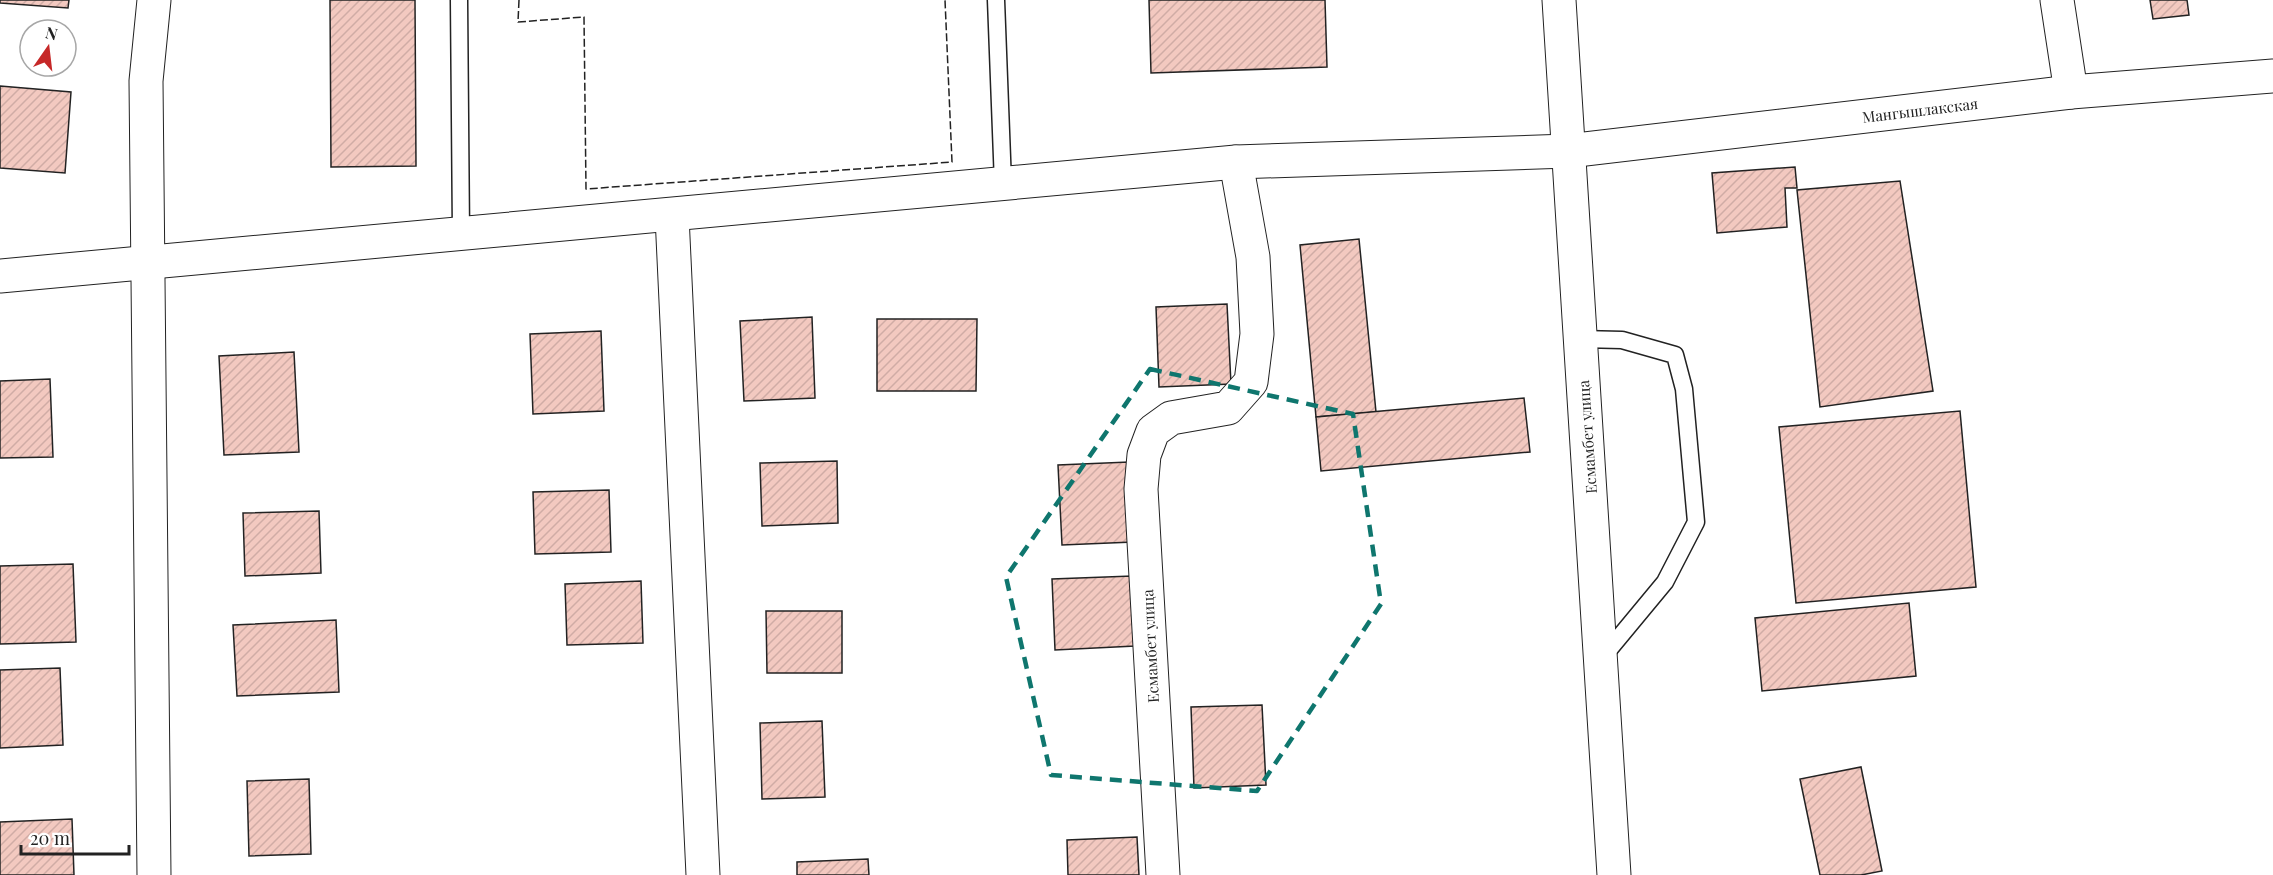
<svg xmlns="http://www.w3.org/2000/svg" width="2273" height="875" font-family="'Playfair Display',serif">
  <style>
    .building { fill: url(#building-hatch); stroke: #222; stroke-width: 1.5 }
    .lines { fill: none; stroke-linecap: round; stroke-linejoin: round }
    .service-casing { stroke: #222; stroke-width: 19 }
    .minor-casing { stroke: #222; stroke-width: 35 }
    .service { stroke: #fff; stroke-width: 16 }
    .minor { stroke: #fff; stroke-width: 33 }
    .fence { stroke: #222; stroke-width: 1.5; stroke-dasharray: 8 3; stroke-linecap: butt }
    .marked { fill: none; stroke: #0f766e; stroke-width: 4.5; stroke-dasharray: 12 8; stroke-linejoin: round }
    .labels { text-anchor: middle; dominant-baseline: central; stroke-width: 4.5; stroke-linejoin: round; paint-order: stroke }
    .street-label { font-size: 15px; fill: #222; stroke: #fff }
  </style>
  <defs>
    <pattern id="building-hatch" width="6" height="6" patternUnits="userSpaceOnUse" patternTransform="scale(1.5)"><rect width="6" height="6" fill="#f3c9c0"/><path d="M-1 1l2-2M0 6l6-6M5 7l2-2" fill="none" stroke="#d0aca5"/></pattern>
  </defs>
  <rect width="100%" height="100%" fill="#fff"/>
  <g class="building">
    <polygon points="0,0 69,0 68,8 0,3"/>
    <polygon points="330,0 415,0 416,166 331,167"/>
    <polygon points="1149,0 1325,0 1327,67 1151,73"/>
    <polygon points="2150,0 2187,0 2189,15 2153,19"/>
    <polygon points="0,86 71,92 65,173 0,168"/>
    <polygon points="1795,167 1797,188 1785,188 1787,227 1717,233 1712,173"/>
    <polygon points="1900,181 1933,391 1820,407 1797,190"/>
    <polygon points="1359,239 1376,412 1316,417 1300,245"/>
    <polygon points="1227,304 1231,384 1159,387 1156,307"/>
    <polygon points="812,317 815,398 744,401 740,321"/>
    <polygon points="877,319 977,319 976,391 877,391"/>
    <polygon points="601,331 604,411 533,414 530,334"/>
    <polygon points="294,352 299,452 224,455 219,356"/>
    <polygon points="50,379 53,457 0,458 0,381"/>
    <polygon points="1524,398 1530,452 1321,471 1316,417"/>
    <polygon points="1960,411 1976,587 1796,603 1779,427"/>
    <polygon points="837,461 838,523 762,526 760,463"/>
    <polygon points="1129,462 1133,542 1062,545 1058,465"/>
    <polygon points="609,490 611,552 535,554 533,492"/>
    <polygon points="319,511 321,573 245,576 243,513"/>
    <polygon points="73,564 76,642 0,644 0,566"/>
    <polygon points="1132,576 1135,646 1055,650 1052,579"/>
    <polygon points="641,581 643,643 567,645 565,584"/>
    <polygon points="1909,603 1916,676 1762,691 1755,618"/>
    <polygon points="766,611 842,611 842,673 767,673"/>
    <polygon points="336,620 339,692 237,696 233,625"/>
    <polygon points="60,668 63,745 0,748 0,670"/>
    <polygon points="1262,705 1266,785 1194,788 1191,707"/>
    <polygon points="822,721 825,797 762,799 760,723"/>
    <polygon points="1861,767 1882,871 1861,875 1820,875 1800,779"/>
    <polygon points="309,779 311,854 249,856 247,781"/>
    <polygon points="72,819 74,875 0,875 0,822"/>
    <polygon points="1137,837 1139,875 1068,875 1067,840"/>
    <polygon points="868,859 869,875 797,875 797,862"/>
  </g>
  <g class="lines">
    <defs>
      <g id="service">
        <polyline points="459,0 461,234"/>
        <polyline points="996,0 1003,184"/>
        <polyline points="1580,339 1622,340 1675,355 1684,389 1696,522 1665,582 1602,658"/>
      </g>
      <g id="minor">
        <polyline points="154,0 146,81 154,875"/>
        <polyline points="1559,0 1614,875"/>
        <polyline points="2057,0 2071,92"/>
        <polyline points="672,216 703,875"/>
        <polyline points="0,276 1236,162 1568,151 2071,92 2273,76"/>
        <polyline points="1163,875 1141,489 1144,455 1153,431 1171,418 1228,408 1251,382 1257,334 1253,257 1236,162"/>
      </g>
    </defs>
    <use href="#service" class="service-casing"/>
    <use href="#minor" class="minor-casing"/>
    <use href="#service" class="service"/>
    <use href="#minor" class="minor"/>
    <polyline class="fence" points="519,0 518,22 584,17 586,189 952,162 945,0"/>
  </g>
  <path class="marked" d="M1150 369 1353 414 1381 604 1257 791 1051 775 1006 577Z"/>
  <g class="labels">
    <g class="street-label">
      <text transform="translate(1920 110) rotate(-7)">Мангышлакская</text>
      <text transform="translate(1587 437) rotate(-94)">Есмамбет улица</text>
      <text transform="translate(1150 646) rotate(-93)">Есмамбет улица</text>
    </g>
  </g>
  <g transform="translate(48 48) rotate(14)"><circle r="28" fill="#ffffff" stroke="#a7a7a7" stroke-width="1.5"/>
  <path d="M0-4.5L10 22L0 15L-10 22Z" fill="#c62828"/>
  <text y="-9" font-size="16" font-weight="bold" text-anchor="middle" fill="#222222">N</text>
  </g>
  <path d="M21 845v9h108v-9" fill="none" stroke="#222222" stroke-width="3"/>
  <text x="30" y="845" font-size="18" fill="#222222" stroke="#ffffff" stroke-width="4.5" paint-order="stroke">20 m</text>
</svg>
